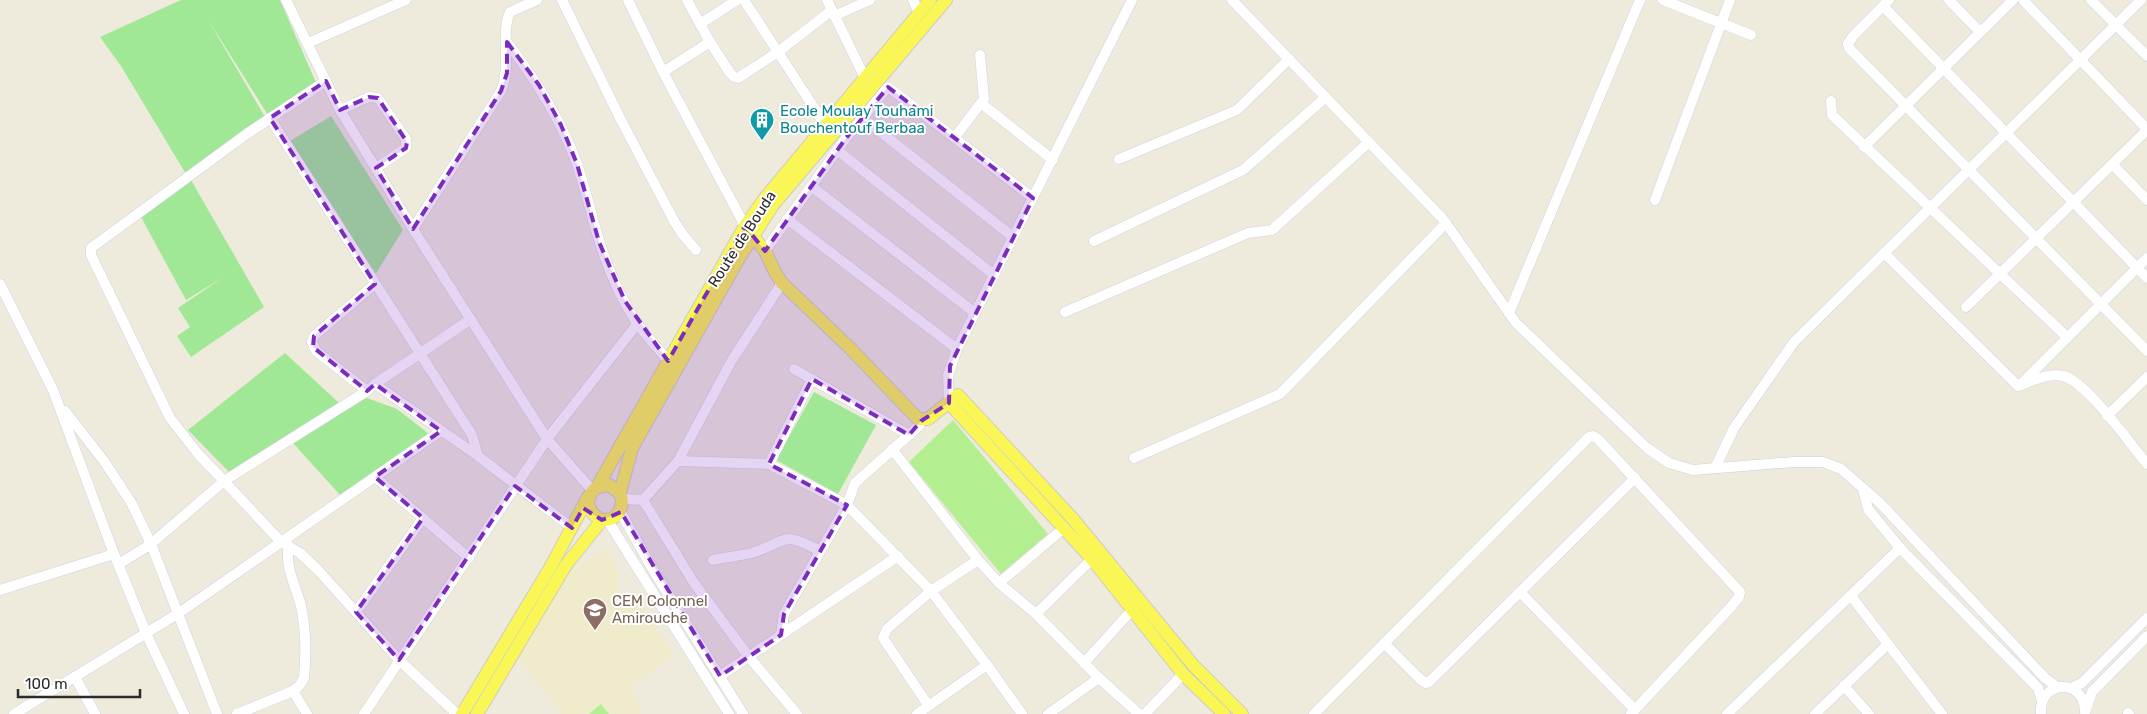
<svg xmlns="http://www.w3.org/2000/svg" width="2147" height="714" font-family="Rubik,sans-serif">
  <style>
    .education { fill: #f0eccb }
    .green { fill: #a0e896 }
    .pitch { fill: #b3ef91 }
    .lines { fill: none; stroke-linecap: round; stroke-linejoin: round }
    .minor-casing { stroke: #d2d1e5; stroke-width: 11 }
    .major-casing { stroke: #ccc; stroke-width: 14 }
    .minor { stroke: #fff; stroke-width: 10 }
    .major { stroke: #f9f656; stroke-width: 12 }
    .marked { fill: #7b2cbf; fill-opacity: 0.2; stroke: #7b2cbf; stroke-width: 4; stroke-dasharray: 10 6; stroke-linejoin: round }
    .labels { text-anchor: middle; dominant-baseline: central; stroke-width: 4; stroke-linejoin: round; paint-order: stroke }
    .culture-label { font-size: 15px; fill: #0d838f; stroke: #fff; text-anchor: start }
    .street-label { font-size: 15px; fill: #2b2b2b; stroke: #fff }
    .education-label { font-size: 15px; fill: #785e54; stroke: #fff; text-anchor: start }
  </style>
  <rect width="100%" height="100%" fill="#eeeadc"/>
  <polygon class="education" points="606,550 620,573 617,577 620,582 617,586 631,607 639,602 674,655 630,686 642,714 563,714 517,657 562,576"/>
  <g class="green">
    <polygon points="181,0 280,0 317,85 268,115 207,18 265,117 186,174 121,66 100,37"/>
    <polygon points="331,116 403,230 373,278 287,143"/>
    <polygon points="191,180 264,307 191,357 177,336 190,327 178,308 222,278 186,300 141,217"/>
    <polygon points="285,353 339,403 231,474 188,430"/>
    <polygon points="814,392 876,425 838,494 776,460"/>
    <polygon points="364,397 397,409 429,434 341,496 293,443"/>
  </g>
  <g class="pitch">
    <polygon points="953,420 1048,534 1001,574 909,462"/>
    <polygon points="601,704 609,714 589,714"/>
  </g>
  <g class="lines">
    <defs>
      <g id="minor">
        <polyline points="286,0 340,110 413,229 547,439 592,490"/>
        <polyline points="562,0 621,120 674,221 683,235 696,250"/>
        <polyline points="628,0 663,72 745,226"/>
        <polyline points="687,0 710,42 730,73 734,77 738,78 778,52 832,10"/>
        <polyline points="744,0 826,126"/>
        <polyline points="827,0 865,78"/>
        <polyline points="913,0 919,13"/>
        <polyline points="1232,0 1443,219 1516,323 1647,448 1669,463 1693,470 1794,462 1823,462 1841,469 1879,502 2045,678 2057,687"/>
        <polyline points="1663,0 1751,35"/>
        <polyline points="1889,0 1853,36 1848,44 1849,48 2147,351"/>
        <polyline points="1949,0 1980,32"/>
        <polyline points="2023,0 2147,129"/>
        <polyline points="2091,0 2147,56"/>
        <polyline points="1883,6 2147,278"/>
        <polyline points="834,16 870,0"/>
        <polyline points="700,24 737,0"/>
        <path d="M507 42C536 80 561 119 577 164 586 189 591 215 599 240 608 269 620 298 637 323 646 336 658 348 668 361"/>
        <polyline points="308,43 406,0"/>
        <polyline points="663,72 710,42"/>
        <polyline points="1831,101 1832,115 2067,337"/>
        <polyline points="982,104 1053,160"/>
        <polyline points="340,110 369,97 378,98 406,139 406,148 376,168"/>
        <polyline points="270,118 472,435 478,456"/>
        <polyline points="863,118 1013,237"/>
        <polyline points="955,137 984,99 980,55"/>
        <polyline points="1864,147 2013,0"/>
        <polyline points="837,150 994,275"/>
        <polyline points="1119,159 1237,110 1289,59"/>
        <polyline points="2113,165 2147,200"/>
        <polyline points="811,186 975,313"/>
        <polyline points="1655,200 1730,0"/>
        <polyline points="787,219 957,349"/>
        <path d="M413 229 501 91C512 65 500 34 510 12L537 0"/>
        <polyline points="1094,241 1243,170 1326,97"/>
        <polyline points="765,251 846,138 888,87 1033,198"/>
        <path d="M1884 253 2018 386C2032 381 2047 373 2063 376 2086 381 2130 444 2147 464"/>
        <polyline points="0,284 53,390 114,554 146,633 184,714"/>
        <polyline points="375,284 314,336 312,342 316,351 367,391 375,384 478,456 572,528"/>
        <polyline points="1966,307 2147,130"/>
        <polyline points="1065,312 1248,233 1272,230 1369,142"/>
        <polyline points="1509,313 1640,0"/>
        <polyline points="794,369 909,435"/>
        <polyline points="812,379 769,464 847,505 931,591 887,629 883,638 928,705"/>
        <polyline points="2022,383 2147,258"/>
        <polyline points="375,384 471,319"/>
        <polyline points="367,391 224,481 281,542 300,553 318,570 399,660 457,714"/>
        <polyline points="949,403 948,375 957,349 1132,0"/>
        <polyline points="65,411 104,461 132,504 151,544 217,714"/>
        <polyline points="2107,416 2147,377"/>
        <polyline points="892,449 978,560 999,583 1036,614 1099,678 1139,714"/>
        <polyline points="1134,458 1280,394 1446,223"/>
        <polyline points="678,461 732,360 782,283"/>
        <polyline points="1715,468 1734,428 1794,342 2141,0"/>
        <polyline points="375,477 469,558"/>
        <polyline points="1863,489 1868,509 1900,548 2038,688 2042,701"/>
        <polyline points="622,499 643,500 678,461 769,464"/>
        <polyline points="643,500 694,583 749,657 797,714"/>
        <polyline points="620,511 652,568 743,714"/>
        <polyline points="608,521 729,714"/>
        <path d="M713 560C726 557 739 556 752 553 788 541 781 530 820 551"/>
        <polyline points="119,564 151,544 224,481 199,455 170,418 91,255 91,248 248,133 326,81"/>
        <polyline points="999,583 1064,528"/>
        <polyline points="0,590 114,554"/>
        <polyline points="1520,592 1635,710"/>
        <polyline points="1851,596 1942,714"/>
        <polyline points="356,612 423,518"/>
        <polyline points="1036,614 1092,559"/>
        <polyline points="781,635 784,614 847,505 855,483 919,426 921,420"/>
        <polyline points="1384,643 1420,679 1426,683 1429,682 1635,478"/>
        <polyline points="1084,663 1131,611"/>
        <polyline points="987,665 1022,714"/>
        <polyline points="720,676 898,556"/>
        <polyline points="75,677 95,714"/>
        <polyline points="1844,686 1869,714"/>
        <polyline points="2071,688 2082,683 2147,618"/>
        <polyline points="293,691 307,714"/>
        <polyline points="2085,712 2092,692 2147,636"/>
        <polyline points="2128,713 2129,714"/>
        <polyline points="14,714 179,613 441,431"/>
        <path d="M237 714 293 691 300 685 304 678C306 656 306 633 302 611 298 588 284 570 289 546"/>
        <polyline points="364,714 547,439 638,323"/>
        <polyline points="917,714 987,665 931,591 978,560"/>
        <polyline points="1048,714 1099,678"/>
        <polyline points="1145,714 1183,674"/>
        <polyline points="1314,714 1589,437 1593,436 1598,439 1740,592 1739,597 1730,608 1631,714"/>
        <polyline points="1727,714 1900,548"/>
        <polyline points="1815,714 1888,644"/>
        <path d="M2041 714C2038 680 2084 677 2085 711"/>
      </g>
      <g id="major">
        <polyline points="745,226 765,251 775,272 782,283 851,349 918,419 928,419 958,395 1073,519 1193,665 1242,714"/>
        <polyline points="949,403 1092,559 1183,674 1224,714"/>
        <polyline points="597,487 745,226 765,198 930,0"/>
        <polyline points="620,493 632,448 739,258 773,205 946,0"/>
        <polyline points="462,714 550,568 588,497"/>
        <path d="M477 714 566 565 602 520C618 521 625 507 620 493L609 485 597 487C583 498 587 513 602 520"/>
      </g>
    </defs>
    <use href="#minor" class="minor-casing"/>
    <use href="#major" class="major-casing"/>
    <use href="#minor" class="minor"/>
    <use href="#major" class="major"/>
  </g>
  <path class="marked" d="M507 42 539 85 561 125 577 164 599 242 625 301 668 361 745 226 765 251 846 138 888 87 1033 198 950 366 949 403 921 421 909 435 812 379 769 464 847 505 784 614 781 635 720 676 621 512 602 520 583 508 572 528 515 486 399 660 356 612 423 518 375 477 441 431 375 384 367 391 313 347 314 336 375 284 270 118 326 81 340 110 369 97 378 98 407 142 406 148 376 168 413 229 501 91 507 73Z"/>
  <defs>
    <symbol id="building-pin" viewBox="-11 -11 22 30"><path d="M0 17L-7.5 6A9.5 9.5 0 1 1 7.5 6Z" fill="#0f9aa8" stroke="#fff"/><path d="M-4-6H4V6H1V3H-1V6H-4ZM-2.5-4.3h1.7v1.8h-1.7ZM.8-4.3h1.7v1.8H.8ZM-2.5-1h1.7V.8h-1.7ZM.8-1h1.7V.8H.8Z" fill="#fff"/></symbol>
    <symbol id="school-pin" viewBox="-11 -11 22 30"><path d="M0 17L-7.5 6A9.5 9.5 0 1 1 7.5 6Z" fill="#8d6e63" stroke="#fff"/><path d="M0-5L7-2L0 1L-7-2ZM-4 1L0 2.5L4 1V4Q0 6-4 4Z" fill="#fff"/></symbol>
  </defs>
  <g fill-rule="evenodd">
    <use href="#building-pin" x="748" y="106" width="28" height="38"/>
    <use href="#school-pin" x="581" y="596" width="28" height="38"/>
  </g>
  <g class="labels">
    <g class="culture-label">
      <text x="780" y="111">Ecole Moulay Touhami<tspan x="780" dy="17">Bouchentouf Berbaa</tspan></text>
    </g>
    <g class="street-label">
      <text transform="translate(742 239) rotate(-57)">Route de Bouda</text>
    </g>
    <g class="education-label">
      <text x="612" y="601">CEM Colonnel<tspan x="612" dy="17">Amirouche</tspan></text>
    </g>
  </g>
  <path d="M18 689v8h122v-8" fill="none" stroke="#2b2b2b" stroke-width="2.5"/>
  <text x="25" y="689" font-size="15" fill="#2b2b2b" stroke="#ffffff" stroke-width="4" paint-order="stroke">100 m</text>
</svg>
